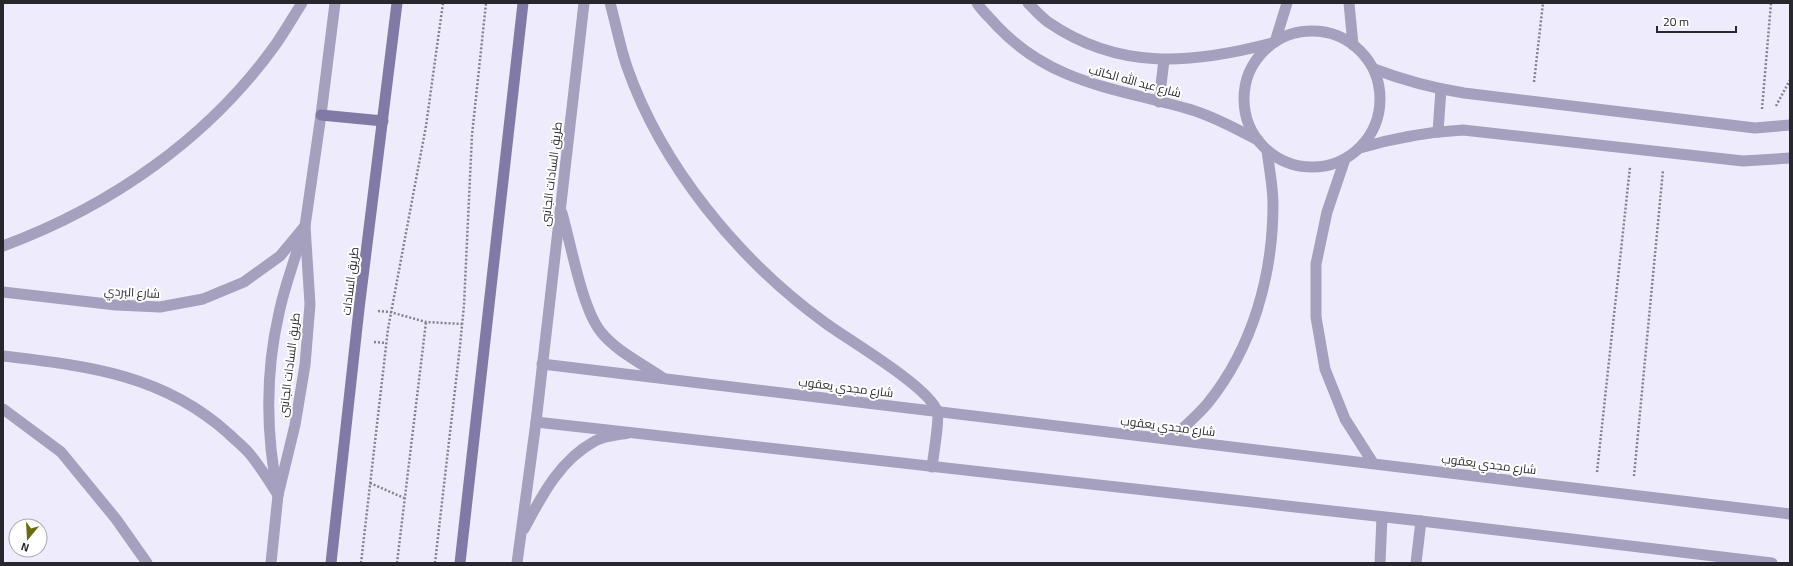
<svg xmlns="http://www.w3.org/2000/svg" width="1793" height="566" font-family="Georgia,Cairo,serif">
  <style>
    .lines { fill: none; stroke-linecap: round; stroke-linejoin: round }
    .path { stroke: #84828d; stroke-width: 2.5; stroke-dasharray: 2 2; stroke-linecap: butt }
    .service { stroke: #a5a0be; stroke-width: 11 }
    .minor { stroke: #a5a0be; stroke-width: 11 }
    .tertiary { stroke: #a5a0be; stroke-width: 11 }
    .secondary { stroke: #827aa6; stroke-width: 11 }
    .labels { text-anchor: middle; dominant-baseline: central; stroke-width: 4; stroke-linejoin: round; paint-order: stroke }
    .street-label { font-size: 12px; fill: #28272e; stroke: #fff }
  </style>
  <rect width="100%" height="100%" fill="#eeecfc"/>
  <g class="lines">
    <g class="path">
      <polyline points="1534,82 1543,3"/>
      <polyline points="1776,106 1790,80"/>
      <polyline points="1762,109 1771,3"/>
      <polyline points="378,311 390,312 426,322 462,324"/>
      <polyline points="374,342 386,343"/>
      <polyline points="1597,472 1630,167"/>
      <polyline points="1634,476 1663,170"/>
      <polyline points="370,483 404,498"/>
      <polyline points="361,563 388,329 426,126 443,3"/>
      <polyline points="397,563 426,322"/>
      <polyline points="435,563 460,346 464,305 472,135 486,3"/>
    </g>
    <path class="service" d="M278 495C266 435 265 374 279 313 285 284 296 257 304 228"/>
    <g class="minor">
      <path d="M610 3C616 24 620 47 627 67 662 167 739 260 824 322 848 340 928 386 937 411 940 417 933 458 932 467"/>
      <path d="M977 3C982 11 990 18 997 26 1053 85 1118 88 1192 110 1215 117 1236 129 1258 140"/>
      <path d="M1028 3C1034 9 1041 17 1048 22 1119 71 1192 64 1272 43"/>
      <polyline points="1349,3 1353,45"/>
      <circle cx="1312" cy="99" r="68"/>
      <polyline points="1275,42 1287,3"/>
      <path d="M1374 69C1403 80 1432 88 1464 93L1755 128 1790 125"/>
      <polyline points="1159,102 1164,60"/>
      <polyline points="1438,132 1441,89"/>
      <path d="M1360 148C1394 138 1427 132 1463 130L1743 161 1790 158"/>
      <polyline points="1345,159 1327,212 1316,264 1316,317 1325,369 1345,419 1373,463"/>
      <path d="M3 246C111 206 209 138 276 44 285 31 293 17 302 3"/>
      <polyline points="542,364 1790,514"/>
      <polyline points="3,409 61,452 116,519 147,563"/>
      <polyline points="536,422 1421,521 1772,563"/>
      <path d="M1171 439C1183 428 1197 416 1208 403 1253 347 1273 275 1273 204 1273 186 1269 168 1267 150"/>
      <polyline points="1380,563 1382,517"/>
      <polyline points="1416,563 1421,521"/>
    </g>
    <g class="tertiary">
      <path d="M562 213C571 244 582 309 601 332 617 352 643 364 663 378"/>
      <polyline points="3,292 116,305 160,307 203,299 244,282 280,256 305,226"/>
      <path d="M3 356C87 366 163 374 229 434 235 440 243 446 249 453 260 466 269 481 278 495"/>
      <path d="M524 529C542 495 560 460 595 441 604 436 618 435 628 433"/>
      <polyline points="271,563 278,495 295,425 305,365 310,304 305,226 321,115 335,3"/>
      <polyline points="517,563 536,422 584,3"/>
    </g>
    <g class="secondary">
      <polyline points="321,115 383,121"/>
      <polyline points="331,563 359,309 397,3"/>
      <polyline points="460,563 523,3"/>
    </g>
  </g>
  <g class="labels">
    <g class="street-label">
      <text transform="translate(1135 81) rotate(15)">شارع عبد الله الكاتب</text>
      <text transform="translate(551 174) rotate(-83)">طريق السادات الجانبى</text>
      <text transform="translate(350 281) rotate(-83)">طريق السادات</text>
      <text transform="translate(132 292) rotate(3)">شارع البردي</text>
      <text transform="translate(289 365) rotate(-83)">طريق السادات الجانبى</text>
      <text transform="translate(846 387) rotate(7)">شارع مجدي يعقوب</text>
      <text transform="translate(1168 426) rotate(7)">شارع مجدي يعقوب</text>
      <text transform="translate(1489 464) rotate(7)">شارع مجدي يعقوب</text>
    </g>
  </g>
  <rect width="1793" height="566" fill="none" stroke="#28272e" stroke-width="8"/>
  <g transform="translate(28 538) rotate(198)"><circle r="19" fill="#ffffff" stroke="#a9a9ab"/>
  <path d="M0-3L7 15L0 10L-7 15Z" fill="#676c0e"/>
  <text y="-6" font-size="11" font-weight="bold" text-anchor="middle" fill="#28272e">N</text>
  </g>
  <path d="M1657 26v6h79v-6" fill="none" stroke="#28272e" stroke-width="2"/>
  <text x="1663" y="26" font-size="12" fill="#28272e" stroke="#ffffff" stroke-width="3" paint-order="stroke">20 m</text>
</svg>
